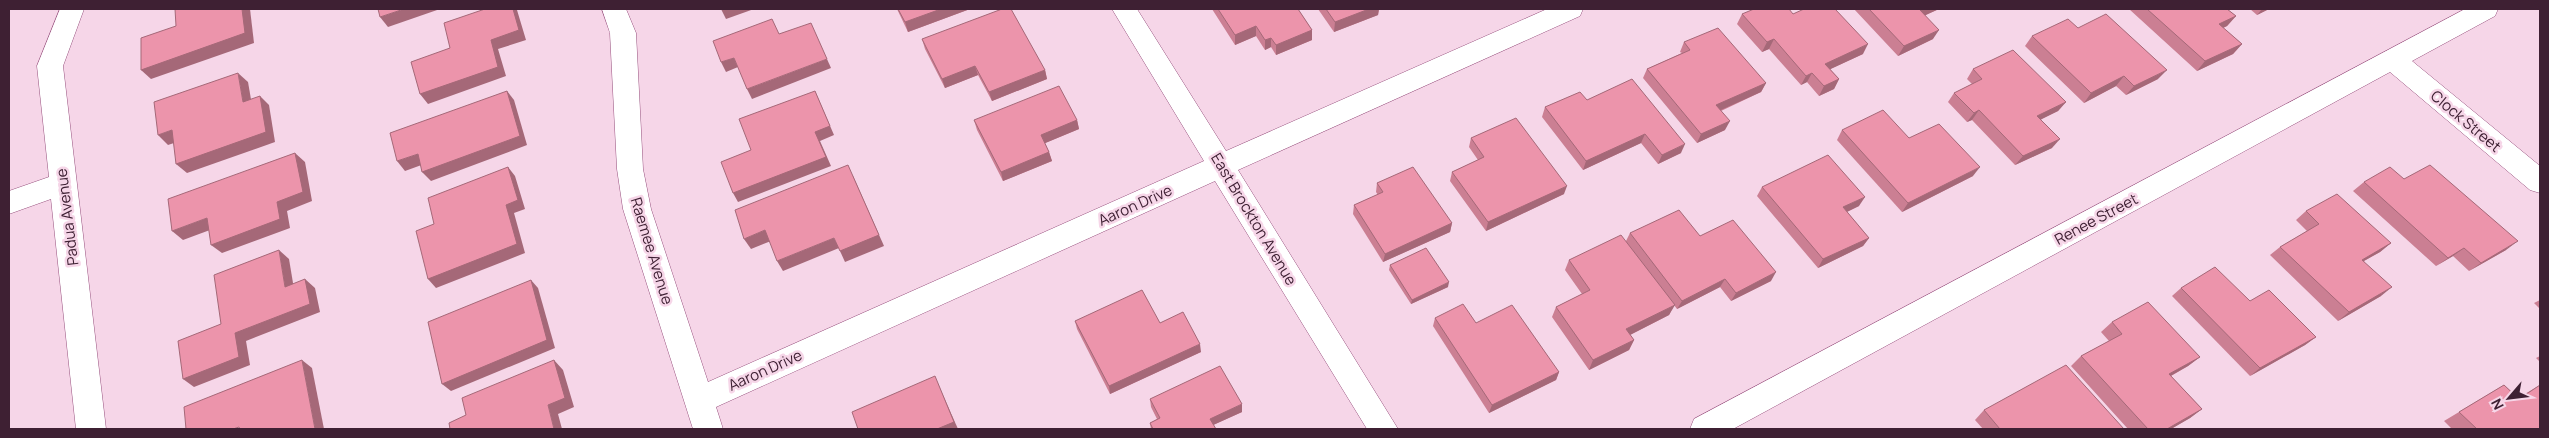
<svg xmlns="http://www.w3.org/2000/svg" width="2549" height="438" font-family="Manrope,sans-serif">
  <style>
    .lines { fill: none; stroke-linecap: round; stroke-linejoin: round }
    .street-casing { stroke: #97517e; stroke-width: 1 }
    .street { fill: #fff; fill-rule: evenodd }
    .wall { fill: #cb7f93 }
    .shaded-wall { fill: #a56878 }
    .building { fill: #ec94ab; stroke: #a56878 }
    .labels { text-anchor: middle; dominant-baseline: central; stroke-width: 5; stroke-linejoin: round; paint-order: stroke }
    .street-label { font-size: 15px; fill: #3e2033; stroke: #f6d6e8 }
  </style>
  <rect width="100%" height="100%" fill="#f6d6e8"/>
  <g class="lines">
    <defs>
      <g id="street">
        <polygon points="60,9 84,9 63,66 106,429 76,429 51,199 9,214 9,191 49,177 37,66"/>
        <polygon points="602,9 626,9 636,33 643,169 651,209 708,382 1204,161 1112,9 1137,9 1226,151 1547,9 1583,9 1580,16 1238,170 1398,429 1367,429 1215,181 716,407 723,429 693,429 623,209 617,169 610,33"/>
        <polygon points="2465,9 2498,9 2495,16 2412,61 2540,166 2540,193 2530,190 2390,72 1733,429 1690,429 1694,419"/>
      </g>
    </defs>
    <use href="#street" class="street-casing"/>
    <use href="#street" class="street"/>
  </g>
  <g class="wall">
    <polygon points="897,9 970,9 908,32"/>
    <polygon points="1212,9 1298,9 1312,30 1312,40 1276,55 1271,47 1265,50 1256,36 1235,45"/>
    <polygon points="1318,9 1379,9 1378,15 1334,32"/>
    <polygon points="1854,9 1939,9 1925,15 1933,39 1898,56"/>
    <polygon points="2129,9 2227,9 2236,16 2227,26 2223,28 2242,44 2233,54 2197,71"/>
    <polygon points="2250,9 2269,9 2257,15"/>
    <polygon points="1742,14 1793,14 1863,54 1830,69 1839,79 1834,89 1819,96 1807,82 1801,85 1769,49 1762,52 1737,24"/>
    <polygon points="2078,28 2158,79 2126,95 2116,86 2084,103 2025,46 2032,36"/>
    <polygon points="922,39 1045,70 1047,79 992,101 978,75 945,88 925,49"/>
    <polygon points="1684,42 1766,83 1761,92 1721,111 1725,130 1697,143 1643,78 1647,69 1682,53 1680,52"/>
    <polygon points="1973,69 2066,102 2058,111 2041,119 2052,148 2015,165 1972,120 1967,122 1948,102 1954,93 1972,84 1967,79"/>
    <polygon points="1587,100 1681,153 1658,164 1641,143 1583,170 1542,117 1545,107"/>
    <polygon points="974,120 1077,120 1079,129 1045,143 1049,152 1052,161 1003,181 977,130"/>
    <polygon points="1842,130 1909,138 1973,176 1902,212 1837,140"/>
    <polygon points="1471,138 1564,194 1486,231 1450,181 1452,172 1478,160 1469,147"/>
    <polygon points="2404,179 2506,250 2469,271 2453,256 2436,266 2353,191 2364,182"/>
    <polygon points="1377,183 1452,223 1450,232 1383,262 1353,214 1354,205 1378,195 1376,192"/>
    <polygon points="1762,187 1859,206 1847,212 1869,238 1863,246 1818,268 1757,196"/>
    <polygon points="2306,211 2391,243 2380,252 2364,261 2381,296 2338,321 2270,255 2280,247 2307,231 2296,220"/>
    <polygon points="1630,233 1700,236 1771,281 1731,301 1720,287 1677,309 1674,305 1669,315 1630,335 1634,340 1629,350 1589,370 1552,317 1556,307 1582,294 1565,270 1569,260 1626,241"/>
    <polygon points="1390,265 1448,287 1411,304 1389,270"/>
    <polygon points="2181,288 2250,301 2316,337 2305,345 2250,376 2172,296"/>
    <polygon points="2540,300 2540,309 2534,303"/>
    <polygon points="1435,318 1476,323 1559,372 1556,380 1489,413 1433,326"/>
    <polygon points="1075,321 1160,323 1201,352 1110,394 1077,329"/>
    <polygon points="2112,322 2200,357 2188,366 2171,376 2202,409 2190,418 2171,429 2128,429 2071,366 2081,356 2109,341 2101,332"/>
    <polygon points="2540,356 2540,362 2536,358"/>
    <polygon points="2504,385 2518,398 2540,385 2540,429 2452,429 2444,421"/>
    <polygon points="1150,399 1242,412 1213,425 1151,429 1150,423 1157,419 1151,407"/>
    <polygon points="1984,410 2124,429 1983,429 1975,420"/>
  </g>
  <g class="shaded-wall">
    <polygon points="242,9 250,9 254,43 151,79 141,70"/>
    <polygon points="404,9 440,9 388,27 380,17"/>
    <polygon points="513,9 516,9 517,10 526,40 498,49 506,76 428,104 420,94 491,40"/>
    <polygon points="721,9 754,9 726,19"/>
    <polygon points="941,9 970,9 908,32 905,22"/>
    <polygon points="1369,9 1379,9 1378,15 1334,32 1335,22"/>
    <polygon points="1924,9 1939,9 1915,20 1920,10"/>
    <polygon points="2262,9 2269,9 2257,15"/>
    <polygon points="2236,16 2227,26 2210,34 2219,24"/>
    <polygon points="1256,26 1256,36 1235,45 1235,35"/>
    <polygon points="1312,30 1312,40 1276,55 1276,45"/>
    <polygon points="1939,30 1933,39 1898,56 1904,46"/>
    <polygon points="1271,38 1271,47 1265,50 1265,40"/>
    <polygon points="1774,39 1769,49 1762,52 1767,42"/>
    <polygon points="1868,44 1863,54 1820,74 1825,64"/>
    <polygon points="2242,44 2233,54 2197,71 2205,61"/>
    <polygon points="734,58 738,67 726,72 721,62"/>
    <polygon points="827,59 831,68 752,99 747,89"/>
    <polygon points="975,66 978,75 945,88 942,79"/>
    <polygon points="1045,70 1047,79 992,101 989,92"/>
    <polygon points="2167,70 2158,79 2126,95 2134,86"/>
    <polygon points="238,73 248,82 253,111 243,102"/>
    <polygon points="1812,73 1807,82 1801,85 1806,76"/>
    <polygon points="2124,76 2116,86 2084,103 2091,93"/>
    <polygon points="1839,79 1834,89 1819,96 1824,86"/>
    <polygon points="1766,83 1761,92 1712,114 1716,105"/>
    <polygon points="507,91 514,100 527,145 431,181 422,172"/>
    <polygon points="815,91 834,135 820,141 831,166 738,202 733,193 815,132"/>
    <polygon points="260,96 269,105 275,142 187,173 176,164"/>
    <polygon points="2066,102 2058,111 2030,125 2037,116"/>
    <polygon points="1979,110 1972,120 1967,122 1974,113"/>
    <polygon points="1077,120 1079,129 1043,144 1041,135"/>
    <polygon points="1730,121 1725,130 1697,143 1701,134"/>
    <polygon points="172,130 183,140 168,145 158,135"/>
    <polygon points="1645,134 1641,143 1583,170 1586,161"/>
    <polygon points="2060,139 2052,148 2015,165 2023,156"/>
    <polygon points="1685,144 1681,153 1658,164 1662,155"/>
    <polygon points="1049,152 1052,161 1003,181 1001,172"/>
    <polygon points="295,153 305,162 312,201 287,211 290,228 222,253 211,245 277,202"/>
    <polygon points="418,154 427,163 405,171 397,161"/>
    <polygon points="508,167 515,176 525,209 514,213 525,253 436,288 428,279"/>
    <polygon points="1980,167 1973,176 1902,212 1908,203"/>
    <polygon points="853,176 884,246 845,262 840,251"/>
    <polygon points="1567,186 1564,194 1486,231 1488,222"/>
    <polygon points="1865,197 1859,206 1838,216 1843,207"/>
    <polygon points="207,218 218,227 183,240 172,231"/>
    <polygon points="1452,223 1450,232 1383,262 1385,254"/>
    <polygon points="765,230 771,241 751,249 744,239"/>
    <polygon points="834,238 839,248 783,271 777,261"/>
    <polygon points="1869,238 1863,246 1818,268 1823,259"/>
    <polygon points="2518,241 2506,250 2469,271 2481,263"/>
    <polygon points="2391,243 2380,252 2351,268 2362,260"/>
    <polygon points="2464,248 2453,256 2436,266 2448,258"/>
    <polygon points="279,250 289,259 295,295 285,287"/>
    <polygon points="1776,272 1771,281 1731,301 1736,293"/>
    <polygon points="305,279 315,288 320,312 246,341 250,365 194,387 183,379 235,333"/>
    <polygon points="1725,279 1720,287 1677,309 1682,301"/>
    <polygon points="531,280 538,288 555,348 451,391 442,384"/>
    <polygon points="1449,282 1448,287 1411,304 1412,300"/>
    <polygon points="2392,287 2381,296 2338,321 2349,312"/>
    <polygon points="1675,305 1669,315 1622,339 1626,329"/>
    <polygon points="2316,337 2305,345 2250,376 2260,368"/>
    <polygon points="1634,340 1629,350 1589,370 1593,360"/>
    <polygon points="1200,344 1201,352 1110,394 1109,386"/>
    <polygon points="2200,357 2188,366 2158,383 2169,374"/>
    <polygon points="302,360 312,368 324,429 315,429"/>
    <polygon points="554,360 563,370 574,407 558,414 562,429 554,429 548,405"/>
    <polygon points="1559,372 1556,380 1489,413 1492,405"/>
    <polygon points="938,384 958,429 937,429"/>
    <polygon points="1242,404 1242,412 1211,426 1210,419"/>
    <polygon points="2202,409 2190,418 2171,429 2167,429"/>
  </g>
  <g class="building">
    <polygon points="175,9 242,9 245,33 141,70 141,38 176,26"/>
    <polygon points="378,9 404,9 380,17"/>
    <polygon points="485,9 513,9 519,30 491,40 498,67 420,94 411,62 450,48 444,23"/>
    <polygon points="898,9 941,9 905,22"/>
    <polygon points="1002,9 1011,9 1045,70 989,92 975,66 942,79 922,39"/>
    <polygon points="1218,9 1298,9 1312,30 1276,45 1271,38 1265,40 1256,26 1235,35"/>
    <polygon points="1326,9 1369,9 1335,22"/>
    <polygon points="1754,9 1789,9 1793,14 1804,9 1835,9 1868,44 1825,64 1839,79 1824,86 1812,73 1806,76 1774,39 1767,42 1742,14"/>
    <polygon points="1869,9 1924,9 1920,10 1939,30 1904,46"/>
    <polygon points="2147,9 2227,9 2236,16 2219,24 2242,44 2205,61"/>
    <polygon points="2106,14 2167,70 2134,86 2124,76 2091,93 2032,36 2068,19 2078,28"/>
    <polygon points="772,19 779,34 811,23 827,59 747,89 734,58 721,62 713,41"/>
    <polygon points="1718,28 1766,83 1716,105 1730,121 1701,134 1647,69 1690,50 1684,42"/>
    <polygon points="2013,50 2066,102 2037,116 2060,139 2023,156 1979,110 1974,113 1954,93 1982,79 1973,69"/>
    <polygon points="238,73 243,102 260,96 266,132 176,164 172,130 158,135 154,102"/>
    <polygon points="1632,79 1685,144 1662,155 1645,134 1586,161 1545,107 1580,92 1587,100"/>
    <polygon points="1059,86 1077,120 1041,135 1049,152 1001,172 974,120"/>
    <polygon points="507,91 520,136 422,172 418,154 397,161 390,133"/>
    <polygon points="815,91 830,126 815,132 826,157 733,193 721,162 751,150 739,119"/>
    <polygon points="1883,110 1909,138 1939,124 1980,167 1908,203 1842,130"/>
    <polygon points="1516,118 1567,186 1488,222 1452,172 1484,157 1471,138"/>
    <polygon points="295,153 303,192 277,202 280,219 211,245 207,218 172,231 168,199"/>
    <polygon points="1828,155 1865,197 1843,207 1869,238 1823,259 1762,187"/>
    <polygon points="848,165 879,235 840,251 834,238 777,261 765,230 744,239 735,210"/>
    <polygon points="2430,165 2518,241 2481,263 2464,248 2448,258 2364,182 2390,167 2404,179"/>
    <polygon points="508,167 518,200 506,205 517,244 428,279 416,231 434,224 428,198"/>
    <polygon points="1413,167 1452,223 1385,254 1354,205 1383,192 1377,183"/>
    <polygon points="2337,194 2391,243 2362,260 2392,287 2349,312 2280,247 2319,224 2306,211"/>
    <polygon points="1679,210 1700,236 1733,220 1776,272 1736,293 1725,279 1682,301 1630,233"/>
    <polygon points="1621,235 1675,305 1626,329 1634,340 1593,360 1556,307 1590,290 1569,260"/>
    <polygon points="1426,248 1449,282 1412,300 1390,265"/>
    <polygon points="279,250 285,287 305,279 310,304 235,333 239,357 183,379 178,341 221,324 214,275"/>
    <polygon points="2215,267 2250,301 2269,290 2316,337 2260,368 2181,288"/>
    <polygon points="531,280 547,340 442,384 428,322"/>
    <polygon points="1142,290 1160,323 1183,312 1200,344 1109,386 1075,321"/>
    <polygon points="2148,302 2200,357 2169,374 2202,409 2167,429 2148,429 2081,356 2122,334 2112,322"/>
    <polygon points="1463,304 1476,323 1512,305 1559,372 1492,405 1435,318"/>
    <polygon points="302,360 315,429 240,429 239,427 233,429 186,429 184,407"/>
    <polygon points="554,360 565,398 548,405 554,429 450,429 449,423 466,415 462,398"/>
    <polygon points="2066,365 2124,429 2000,429 1984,410"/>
    <polygon points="1220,366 1242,404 1210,419 1216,429 1152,429 1153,429 1150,423 1160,418 1150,399"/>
    <polygon points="935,376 954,422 937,429 858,429 852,412"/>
    <polygon points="2504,385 2519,399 2540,385 2540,429 2477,429 2459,412"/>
  </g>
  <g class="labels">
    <g class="street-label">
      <text transform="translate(2466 121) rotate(40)">Clock Street</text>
      <text transform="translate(1135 205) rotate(-24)">Aaron Drive</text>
      <text transform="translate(67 217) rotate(-97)">Padua Avenue</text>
      <text transform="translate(1254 219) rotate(59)">East Brockton Avenue</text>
      <text transform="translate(2096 219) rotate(-28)">Renee Street</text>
      <text transform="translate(652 251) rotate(73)">Raemee Avenue</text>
      <text transform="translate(765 370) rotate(-24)">Aaron Drive</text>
    </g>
  </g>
  <rect width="2549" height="438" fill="none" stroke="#3e2033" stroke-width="20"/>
  <g transform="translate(2509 398) rotate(242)" stroke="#f6d6e8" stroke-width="4" paint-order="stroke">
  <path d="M0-4L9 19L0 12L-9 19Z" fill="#3e2033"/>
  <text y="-8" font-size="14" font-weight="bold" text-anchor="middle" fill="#3e2033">N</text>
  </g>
</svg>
